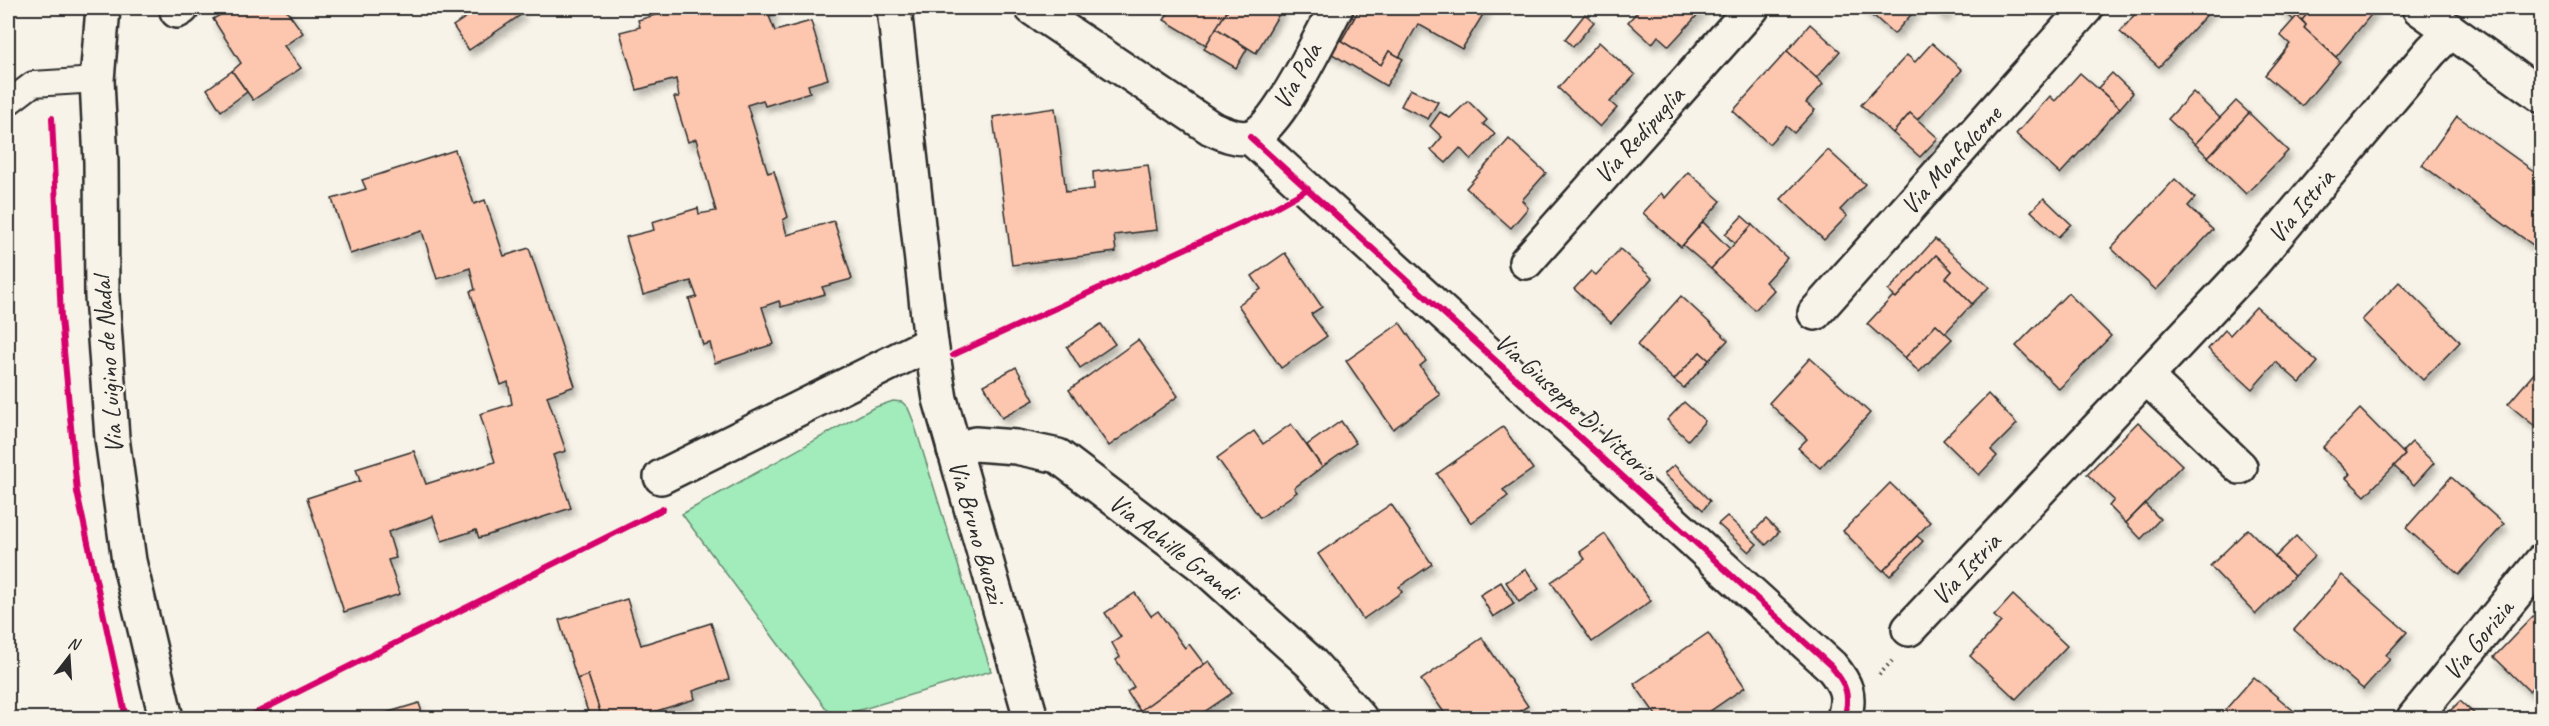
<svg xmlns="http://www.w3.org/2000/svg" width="2549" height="726" font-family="Caveat,sans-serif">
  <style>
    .green { fill: #a2ebba; stroke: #668b72; stroke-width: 1.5 }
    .building { fill: #fcc6af; stroke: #2b2b2b; stroke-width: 1.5; filter: url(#shadow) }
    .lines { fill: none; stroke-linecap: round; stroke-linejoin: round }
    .service-casing { stroke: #2b2b2b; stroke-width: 28 }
    .minor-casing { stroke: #2b2b2b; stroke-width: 38 }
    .tertiary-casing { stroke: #2b2b2b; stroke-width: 38 }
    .primary-casing { stroke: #2b2b2b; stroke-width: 38 }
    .path { stroke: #2b2b2b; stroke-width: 4; stroke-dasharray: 1.5 4.5; stroke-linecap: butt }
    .service { stroke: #f7f3e8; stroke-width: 24 }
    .minor { stroke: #f7f3e8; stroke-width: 33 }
    .tertiary { stroke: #f7f3e8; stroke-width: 33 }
    .primary { stroke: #f7f3e8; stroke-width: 33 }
    .cycleway-casing { stroke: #f7f3e8; stroke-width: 10 }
    .cycleway { stroke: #d6006c; stroke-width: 6 }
    .labels { text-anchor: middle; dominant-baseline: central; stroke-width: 4.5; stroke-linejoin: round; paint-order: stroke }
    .street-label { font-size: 26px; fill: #2b2b2b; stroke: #f7f3e8 }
  </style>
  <defs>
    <filter id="shadow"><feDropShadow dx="3.5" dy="6" stdDeviation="3" flood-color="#0004"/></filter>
  </defs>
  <rect width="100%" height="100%" fill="#f7f3e8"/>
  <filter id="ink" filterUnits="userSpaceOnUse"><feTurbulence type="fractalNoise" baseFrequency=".0167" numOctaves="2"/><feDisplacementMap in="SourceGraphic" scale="12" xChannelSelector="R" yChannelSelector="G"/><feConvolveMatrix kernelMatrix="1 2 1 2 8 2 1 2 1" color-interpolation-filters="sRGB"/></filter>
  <g filter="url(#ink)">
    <polygon class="green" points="893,401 902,402 908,408 913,420 991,671 833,718 682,514 873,408"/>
    <g class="building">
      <polygon points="232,8 285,8 303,33 284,46 301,68 253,100 232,71 241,63 213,19"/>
      <polygon points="480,8 517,8 522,14 469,50 453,26"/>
      <polygon points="679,8 683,10 697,8 771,8 774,15 769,16 775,31 811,21 828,79 808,85 810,92 765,106 763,100 747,105 768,173 774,171 788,217 783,220 787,235 834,221 852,279 822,287 825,294 781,307 779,301 762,307 774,344 715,363 710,343 703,345 689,299 697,297 691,281 643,295 626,237 654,230 652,222 698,208 699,214 716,211 696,139 688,142 682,123 674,97 679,97 676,79 637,90 620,32 640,27 638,20"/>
      <polygon points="1171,8 1229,8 1206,45 1164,20"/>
      <polygon points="1229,8 1280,8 1282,9 1256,53 1216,28"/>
      <polygon points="1360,8 1487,8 1462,49 1418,24 1399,57 1389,51 1381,65 1341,41"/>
      <polygon points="1641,8 1704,8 1669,46 1658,36 1652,44 1628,22"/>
      <polygon points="1863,8 1882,8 1873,17"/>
      <polygon points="1882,8 1917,8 1894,34 1874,16"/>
      <polygon points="1934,8 1951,8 1944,16"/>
      <polygon points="2133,8 2213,8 2159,67 2120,32 2135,14 2131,10"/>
      <polygon points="2279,8 2313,8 2302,20 2297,16 2294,20"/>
      <polygon points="2313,8 2322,11 2325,8 2372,8 2375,10 2336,57 2304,28 2306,25 2302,20"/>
      <polygon points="1342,11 1354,18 1341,41 1330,34"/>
      <polygon points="1585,14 1594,22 1573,47 1565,39"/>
      <polygon points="2297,16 2306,25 2304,28 2340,61 2302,106 2265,75 2290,44 2280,35"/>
      <polygon points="1810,24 1840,51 1816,78 1787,51"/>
      <polygon points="1216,28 1247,49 1236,68 1204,49"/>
      <polygon points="1330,34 1381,65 1389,51 1403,59 1386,86 1322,48"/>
      <polygon points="1599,42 1635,75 1610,102 1617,108 1600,127 1558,88"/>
      <polygon points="1932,43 1962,70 1917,120 1910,113 1893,133 1861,105 1907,55 1915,62"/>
      <polygon points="1787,51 1823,84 1806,103 1815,110 1794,133 1786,126 1769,144 1733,111"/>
      <polygon points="232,71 247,92 221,111 207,89"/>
      <polygon points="2080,73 2120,108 2060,174 2016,134 2050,96 2055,101"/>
      <polygon points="2112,73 2133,93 2120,108 2098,88"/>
      <polygon points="1410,89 1438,102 1428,119 1401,106"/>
      <polygon points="2193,92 2220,118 2195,144 2168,119"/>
      <polygon points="1468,101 1487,120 1483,124 1495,134 1471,160 1460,148 1446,163 1431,150 1442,137 1430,126 1440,112 1450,118"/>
      <polygon points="2236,101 2249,113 2208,157 2195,144"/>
      <polygon points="1055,108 1066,192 1094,189 1093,172 1148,165 1157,230 1114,235 1116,252 1012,265 993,117"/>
      <polygon points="1910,113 1938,138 1920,157 1893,133"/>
      <polygon points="2249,113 2288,151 2246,194 2208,157"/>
      <polygon points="2457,116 2542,177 2540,250 2422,165"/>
      <polygon points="1509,139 1546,173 1522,200 1528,208 1511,228 1466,188"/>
      <polygon points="455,150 474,204 485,200 504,256 529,248 575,386 547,396 566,451 553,455 571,508 479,538 476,530 442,541 433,516 388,532 396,558 388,560 400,594 344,612 307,498 360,481 356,469 414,451 426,484 495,462 480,414 512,404 508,382 501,385 470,291 475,290 470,268 437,279 422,231 350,254 332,199 366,189 362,180"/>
      <polygon points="1828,150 1865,184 1840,210 1847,216 1824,240 1781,199"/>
      <polygon points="1688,172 1721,201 1681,247 1643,213 1661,193 1665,198"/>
      <polygon points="2175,179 2195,198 2188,206 2213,230 2156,290 2111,248"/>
      <polygon points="2044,198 2071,224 2058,237 2031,211"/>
      <polygon points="1742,216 1752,225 1735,244 1725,234"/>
      <polygon points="1703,222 1730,249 1711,269 1683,245"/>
      <polygon points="1752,225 1787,258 1765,282 1774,290 1755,310 1711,269"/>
      <polygon points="1935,239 1989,287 1972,304 1946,278 1952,271 1936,255 1896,298 1888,291"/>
      <polygon points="1620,249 1652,278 1611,323 1574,289 1591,271 1596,275"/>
      <polygon points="1285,253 1322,307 1311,314 1327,336 1281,368 1238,305 1261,289 1252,276"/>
      <polygon points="1936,255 1952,271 1946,278 1972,304 1945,333 1936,324 1905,358 1867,324 1893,296 1896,298"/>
      <polygon points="2399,282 2460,342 2423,380 2362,320"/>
      <polygon points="2068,293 2111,336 2059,389 2016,346"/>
      <polygon points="1681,296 1728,340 1709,360 1700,352 1674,380 1637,345"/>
      <polygon points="2256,307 2318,362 2300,383 2276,362 2252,389 2208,349 2225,330 2230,335"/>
      <polygon points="1400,323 1426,361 1420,366 1440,395 1393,429 1346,361"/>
      <polygon points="1101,324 1115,344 1080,368 1067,347"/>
      <polygon points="1936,324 1952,339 1919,372 1905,358"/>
      <polygon points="1138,340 1178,396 1109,446 1069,390"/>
      <polygon points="1700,352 1709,360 1684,388 1674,380"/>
      <polygon points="1810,358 1870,413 1820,468 1798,448 1807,439 1769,403"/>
      <polygon points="2542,364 2542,432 2508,404"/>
      <polygon points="1016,367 1034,400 1002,418 984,385"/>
      <polygon points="1988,394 2017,424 1991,450 1997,456 1979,475 1943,440"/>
      <polygon points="1684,402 1705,421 1688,440 1667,420"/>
      <polygon points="2360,409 2405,455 2365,496 2346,478 2350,474 2323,447"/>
      <polygon points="1341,421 1356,443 1322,467 1307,445"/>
      <polygon points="2138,422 2182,465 2126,523 2109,506 2114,500 2087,474"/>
      <polygon points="1291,424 1322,467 1294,488 1297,492 1260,518 1217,458 1254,431 1263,444"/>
      <polygon points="1503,427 1533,469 1503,490 1508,496 1471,523 1437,474"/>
      <polygon points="2412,442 2434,463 2414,485 2394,466 2405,455 2403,451"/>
      <polygon points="1674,465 1710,501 1703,510 1664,474"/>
      <polygon points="2451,477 2504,524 2459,575 2406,528"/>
      <polygon points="1890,483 1930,522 1883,571 1843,531"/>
      <polygon points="1391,504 1432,564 1399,587 1402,592 1363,619 1318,554"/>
      <polygon points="2145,504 2160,519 2141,539 2126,523"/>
      <polygon points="1727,516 1757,544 1749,552 1718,524"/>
      <polygon points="1766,519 1779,532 1766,545 1753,532"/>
      <polygon points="2248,529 2294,576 2256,614 2210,566"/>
      <polygon points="1605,534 1651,601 1592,642 1551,582 1585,559 1580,552"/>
      <polygon points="1917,536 1923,541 1890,576 1884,570"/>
      <polygon points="2296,536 2315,556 2294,576 2275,557"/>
      <polygon points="1526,569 1539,589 1519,602 1506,582"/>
      <polygon points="2342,575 2407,632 2386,655 2390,659 2363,689 2294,630"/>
      <polygon points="1501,582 1514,604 1493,617 1480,595"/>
      <polygon points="1135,593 1151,616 1158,611 1185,648 1189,644 1204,664 1140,711 1127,692 1134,687 1116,660 1120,657 1112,643 1121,637 1105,613"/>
      <polygon points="2013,595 2067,646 2016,699 1970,656 2001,622 1994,616"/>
      <polygon points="627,599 641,645 711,623 729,679 693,691 695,699 634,718 602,718 588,675 577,679 559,620"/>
      <polygon points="2535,614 2542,620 2542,678 2529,691 2494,657"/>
      <polygon points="1708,633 1745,687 1709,712 1714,718 1658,718 1634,684"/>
      <polygon points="1482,638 1528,706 1509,718 1448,718 1421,680"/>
      <polygon points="1209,661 1232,693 1195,718 1135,718 1133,716"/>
      <polygon points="588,675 602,718 590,718 577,679"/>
      <polygon points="2254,677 2302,718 2218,718"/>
      <polygon points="2460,701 2479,718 2443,718"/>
      <polygon points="419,703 424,718 369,718"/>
    </g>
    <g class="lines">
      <defs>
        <polyline id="service" points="8,103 33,84 97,80"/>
        <g id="minor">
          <polyline points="894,8 931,343 940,399 1031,718"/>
          <path d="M1032 8 1211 128C1222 133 1237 140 1250 137 1278 129 1321 35 1336 8"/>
          <polyline points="177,11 182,8"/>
          <path d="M1250 137 1831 666C1846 684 1851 695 1844 718"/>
          <polyline points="1526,262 1752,8"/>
          <polyline points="1815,313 2086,8"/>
          <polyline points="2146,377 2240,467"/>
          <polyline points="954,450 975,444 1016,447 1058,456 1203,566 1312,664 1360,718"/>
          <polyline points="661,477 931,343"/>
          <polyline points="1909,629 2253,263 2431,51 2451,31"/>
          <polyline points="2414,718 2542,561"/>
        </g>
        <polyline id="tertiary" points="2419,8 2542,96"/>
        <polyline id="primary" points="103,8 97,80 101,162 102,296 112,438 129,561 166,718"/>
      </defs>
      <use href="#service" class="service-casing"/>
      <use href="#minor" class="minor-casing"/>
      <use href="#tertiary" class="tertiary-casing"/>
      <use href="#primary" class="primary-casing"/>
      <polyline class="path" points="1879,675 1892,661"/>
      <use href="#service" class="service"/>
      <use href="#minor" class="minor"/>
      <use href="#tertiary" class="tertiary"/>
      <use href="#primary" class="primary"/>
      <defs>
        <g id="cycleway">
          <polyline points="52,118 61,318 77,492 126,718"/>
          <path d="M1250 137 1831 666C1846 684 1851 695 1844 718"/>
          <polyline points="953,355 1272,209 1308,189"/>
          <polyline points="246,718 663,509"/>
        </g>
      </defs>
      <use href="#cycleway" class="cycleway-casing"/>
      <use href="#cycleway" class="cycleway"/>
    </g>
  </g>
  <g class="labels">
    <g class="street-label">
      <text transform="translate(1297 76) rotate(-60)">Via Pola</text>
      <text transform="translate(1639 135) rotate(-48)">Via Redipuglia</text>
      <text transform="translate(1951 160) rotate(-48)">Via Monfalcone</text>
      <text transform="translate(2301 206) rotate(-50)">Via Istria</text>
      <text transform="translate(108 365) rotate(-94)">Via Luigino de Nadal</text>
      <text transform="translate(1576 407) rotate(42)">Via Giuseppe Di Vittorio</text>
      <text transform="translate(977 532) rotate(74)">Via Bruno Buozzi</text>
      <text transform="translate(1174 547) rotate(38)">Via Achille Grandi</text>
      <text transform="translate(1966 569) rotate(-47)">Via Istria</text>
      <text transform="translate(2478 640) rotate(-51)">Via Gorizia</text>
    </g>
  </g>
  <rect width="2549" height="726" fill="none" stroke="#f7f3e8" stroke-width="30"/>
  <rect x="15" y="15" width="2519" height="696" fill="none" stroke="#2b2b2b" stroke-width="2" filter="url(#ink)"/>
  <g transform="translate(69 657) rotate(17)" stroke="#f7f3e8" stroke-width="4.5" paint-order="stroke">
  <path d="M0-4.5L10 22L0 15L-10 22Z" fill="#2b2b2b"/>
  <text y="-9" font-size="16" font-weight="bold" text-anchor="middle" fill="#2b2b2b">N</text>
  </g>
</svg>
